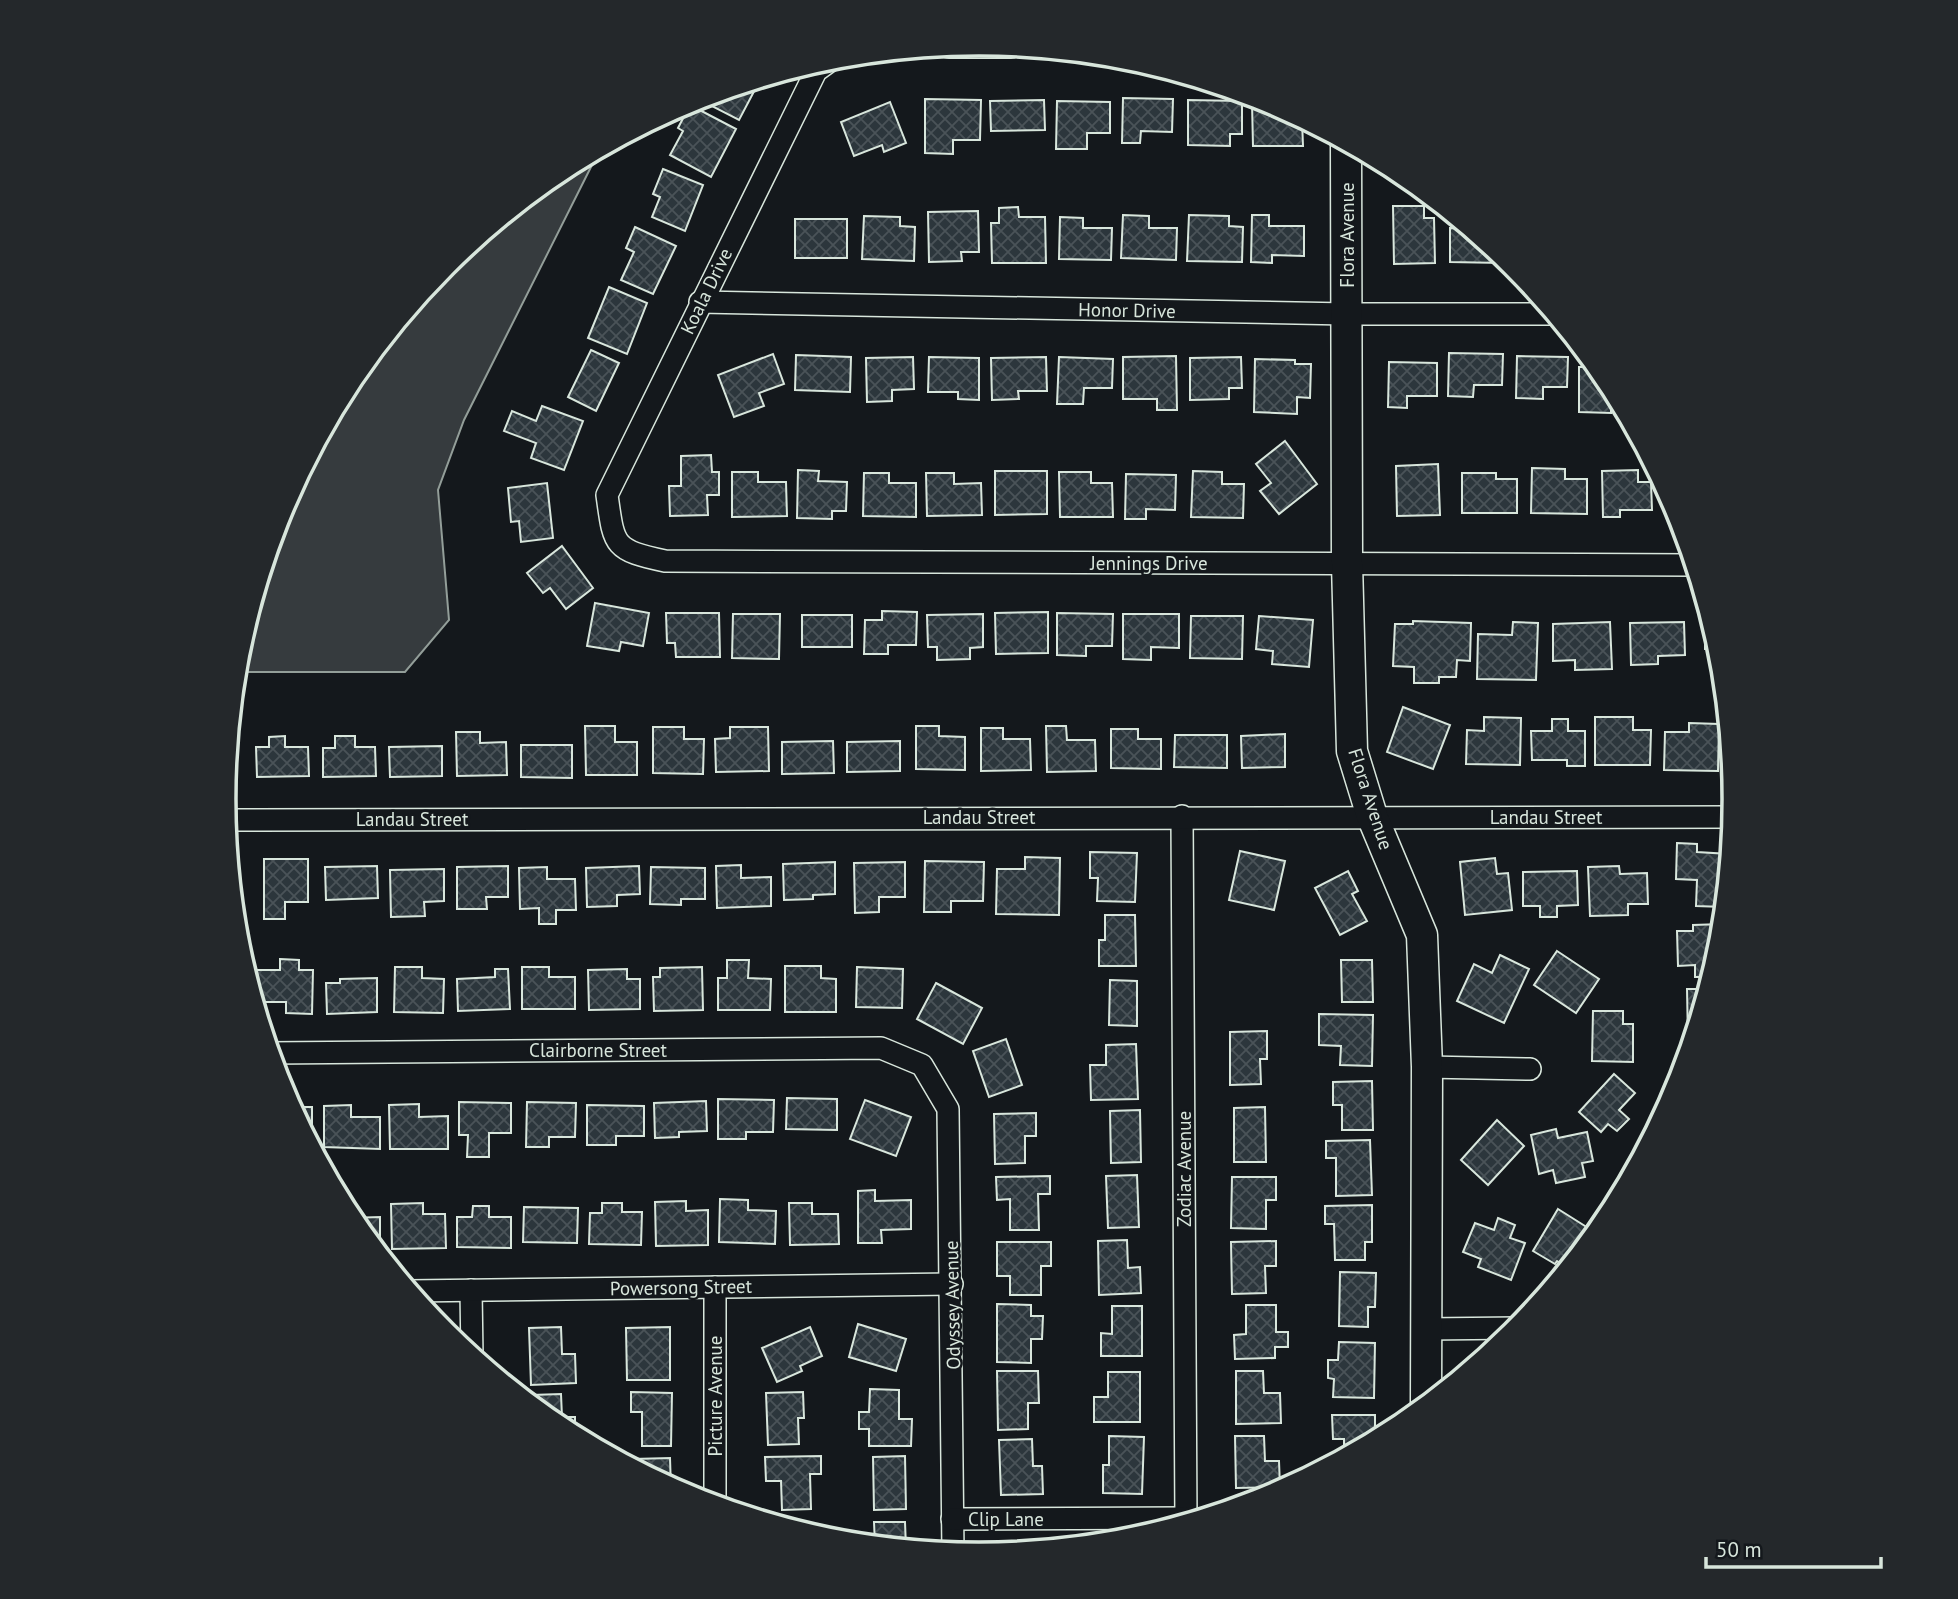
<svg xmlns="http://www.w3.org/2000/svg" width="1958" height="1599" font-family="'PT Sans',sans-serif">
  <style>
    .water { fill: #363b3e; stroke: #939e99; stroke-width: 2 }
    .building { fill: url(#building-cross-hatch); stroke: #d8e6dc; stroke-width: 2 }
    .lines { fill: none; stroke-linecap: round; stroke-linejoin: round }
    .street-casing { stroke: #d8e6dc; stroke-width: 24 }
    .secondary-casing { stroke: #d8e6dc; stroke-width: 33 }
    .street { stroke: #14181c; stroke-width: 21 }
    .secondary { stroke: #14181c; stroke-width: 30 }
    .labels { text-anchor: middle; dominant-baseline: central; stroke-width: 5; stroke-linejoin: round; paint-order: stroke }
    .street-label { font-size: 19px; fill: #d8e6dc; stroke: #14181c }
    .rim { fill: none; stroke: #d8e6dc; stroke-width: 3.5 }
  </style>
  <defs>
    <pattern id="building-cross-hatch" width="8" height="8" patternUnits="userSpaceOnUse" patternTransform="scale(1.75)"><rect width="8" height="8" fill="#2c363c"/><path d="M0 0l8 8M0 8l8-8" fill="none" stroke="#4a5358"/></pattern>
  </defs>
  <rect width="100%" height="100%" fill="#14181c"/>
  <path class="water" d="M600 149 464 420 438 490 449 620 405 672H236L238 652C252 605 262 554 281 509 344 366 462 223 600 149Z"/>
  <g class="building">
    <polygon points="760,80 739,120 702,101 705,97"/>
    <polygon points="1123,98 1173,99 1172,132 1141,131 1140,143 1122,143"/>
    <polygon points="925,99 981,100 980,140 953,140 953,154 925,153"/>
    <polygon points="1044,100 1045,130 991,131 990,101"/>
    <polygon points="1188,100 1242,101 1242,134 1230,134 1230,146 1188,145"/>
    <polygon points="1057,101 1110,102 1110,133 1087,133 1087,149 1056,149"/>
    <polygon points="890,102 906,143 884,152 882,145 854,156 841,122"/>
    <polygon points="1271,102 1302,120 1303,146 1253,146 1252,103"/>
    <polygon points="690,105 736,129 711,177 670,155 683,131 678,128"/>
    <polygon points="663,169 703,185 685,231 652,217 660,197 653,194"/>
    <polygon points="1393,206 1424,206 1424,218 1434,218 1435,263 1394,264"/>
    <polygon points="1018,207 1019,217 1045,217 1046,263 992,263 991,223 999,223 999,208"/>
    <polygon points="978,211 979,252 961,252 962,261 929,262 928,212"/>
    <polygon points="1123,215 1149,216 1149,228 1177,228 1176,260 1121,258"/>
    <polygon points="1189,215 1229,216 1229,226 1243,227 1242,262 1187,261"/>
    <polygon points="1252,215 1269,215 1269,226 1304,226 1304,256 1272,255 1272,263 1251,262"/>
    <polygon points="864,216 900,217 900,226 915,227 914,261 862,259"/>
    <polygon points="1060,217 1083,218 1083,228 1112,228 1111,260 1059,259"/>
    <rect x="795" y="219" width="52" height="39"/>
    <polygon points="635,227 676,246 653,294 621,280 634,252 626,248"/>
    <polygon points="1450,228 1469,229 1502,256 1502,263 1450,262"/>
    <polygon points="609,287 647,303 627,354 588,338"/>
    <polygon points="591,350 619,363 596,411 568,397"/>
    <polygon points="1449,353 1503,354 1502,385 1474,385 1473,397 1448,396"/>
    <polygon points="773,354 784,384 759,393 764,406 734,417 718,375"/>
    <polygon points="796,355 851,357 850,392 795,390"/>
    <polygon points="1176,356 1177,410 1157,410 1157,399 1123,399 1123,357"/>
    <polygon points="1517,356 1568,357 1567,387 1543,387 1543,399 1516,398"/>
    <polygon points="913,357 914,389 892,390 892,401 867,402 866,358"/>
    <polygon points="929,357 979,358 979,400 958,399 958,392 928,392"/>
    <polygon points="1046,357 1047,391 1018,391 1019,399 992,400 991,358"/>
    <polygon points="1059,357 1113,359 1112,388 1084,388 1083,404 1057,404"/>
    <polygon points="1241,357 1242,388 1229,388 1229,399 1190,400 1190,358"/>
    <polygon points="1255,359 1295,360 1295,364 1311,364 1310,398 1297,397 1297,414 1254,412"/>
    <polygon points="1389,362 1437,363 1437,396 1407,396 1407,408 1388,407"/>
    <polygon points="1579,367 1597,367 1608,380 1618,399 1611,399 1611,413 1579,412"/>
    <polygon points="542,406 583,421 564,470 531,458 536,443 504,431 512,411 536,421"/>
    <polygon points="1285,441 1317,484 1279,514 1260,491 1271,483 1256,464"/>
    <polygon points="711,455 712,472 719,472 719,495 707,495 708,515 670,516 669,486 681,486 681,456"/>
    <polygon points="1438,464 1440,515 1397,516 1396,466"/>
    <polygon points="1532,468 1565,469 1565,479 1587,479 1587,514 1531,513"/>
    <polygon points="798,470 819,471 818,481 847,482 846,511 832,511 832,519 797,518"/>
    <polygon points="1638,470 1638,482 1651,482 1652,510 1620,510 1620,517 1603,517 1602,471"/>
    <polygon points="995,471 1047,471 1047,514 995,515"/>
    <polygon points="1193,471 1222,472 1222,484 1244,484 1243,518 1191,517"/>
    <polygon points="732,472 758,472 758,482 786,482 787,516 732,517"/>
    <polygon points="1059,472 1091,472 1091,483 1112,483 1113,517 1060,517"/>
    <polygon points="864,473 889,473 889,483 916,483 916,517 863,516"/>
    <polygon points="926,473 954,473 954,484 981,483 982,515 927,516"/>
    <polygon points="1462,473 1496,473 1496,479 1517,479 1517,513 1462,513"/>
    <polygon points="1126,474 1176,475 1175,510 1146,509 1146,519 1125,519"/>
    <polygon points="547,483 553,538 521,542 519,521 511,522 508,488"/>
    <polygon points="1666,489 1677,511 1678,512 1667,513"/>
    <polygon points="562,546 593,588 566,609 550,588 543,593 527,573"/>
    <polygon points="595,603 649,613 643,646 621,642 619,651 587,646"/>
    <polygon points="882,611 917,612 916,645 888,645 888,654 864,654 865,620 882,620"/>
    <polygon points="1048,612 1048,653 996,654 995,613"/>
    <polygon points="666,613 719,613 720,657 676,657 675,643 667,643"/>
    <polygon points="1057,613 1113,614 1112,646 1086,646 1086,656 1057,655"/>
    <polygon points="733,614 780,614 779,659 732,658"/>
    <polygon points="983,614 983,647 970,648 970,659 937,660 937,647 928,647 927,615"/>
    <polygon points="1123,614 1179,614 1179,648 1151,647 1151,660 1123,659"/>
    <rect x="802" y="615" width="50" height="32"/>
    <polygon points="1191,616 1243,616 1242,659 1190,658"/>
    <polygon points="1259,616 1313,620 1309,667 1272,664 1273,651 1256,649"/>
    <polygon points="1705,617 1710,617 1720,652 1721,663 1718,663 1718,648 1705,649"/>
    <polygon points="1413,621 1471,623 1470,661 1457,660 1456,677 1439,677 1439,683 1414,683 1414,667 1393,666 1395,624 1413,624"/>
    <polygon points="1513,622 1538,623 1536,680 1477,679 1478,634 1512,635"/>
    <polygon points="1610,622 1612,669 1575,670 1575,660 1553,661 1553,624"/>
    <polygon points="1684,622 1685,655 1658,656 1658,664 1631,665 1630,623"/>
    <polygon points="1403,707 1450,725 1433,769 1387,752"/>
    <polygon points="1484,717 1521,718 1520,765 1466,764 1467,730 1484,731"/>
    <polygon points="1595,717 1633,717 1633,730 1651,730 1650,765 1595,765"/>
    <polygon points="1552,719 1568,719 1568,731 1585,731 1585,766 1567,766 1567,760 1532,760 1531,731 1552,731"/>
    <polygon points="1689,723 1719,724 1718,771 1664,770 1665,732 1689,732"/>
    <polygon points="585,726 615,726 615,742 637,742 637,775 586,775"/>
    <polygon points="916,726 939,726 939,736 965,737 965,770 916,769"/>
    <polygon points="1046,726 1066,726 1067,740 1095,740 1096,771 1047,772"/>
    <polygon points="653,727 684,727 684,739 704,739 703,774 653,773"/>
    <polygon points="730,727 768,727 769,771 716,772 715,739 730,738"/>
    <polygon points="981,728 1003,728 1003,739 1030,739 1031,770 981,771"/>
    <polygon points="1111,729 1138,729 1138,739 1161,739 1161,769 1111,768"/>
    <polygon points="456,732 480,732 480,743 506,742 507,775 457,776"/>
    <polygon points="1285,734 1285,767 1242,768 1241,736"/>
    <polygon points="1175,735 1227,735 1227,768 1174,767"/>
    <polygon points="285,736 285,747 308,747 309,776 257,777 256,747 269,747 269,737"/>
    <polygon points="335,736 355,736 355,747 375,747 376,776 323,777 323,748 335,748"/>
    <polygon points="229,741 237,741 236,776 226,776"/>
    <polygon points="833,741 834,773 782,774 782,742"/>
    <polygon points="900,741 900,771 847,772 847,742"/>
    <polygon points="521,745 572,745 572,778 521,777"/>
    <polygon points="442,746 442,776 390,777 389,747"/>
    <polygon points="1677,843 1697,844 1697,852 1729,854 1724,907 1696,906 1697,880 1676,879"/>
    <polygon points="1240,851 1285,861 1274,910 1229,900"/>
    <polygon points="1090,852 1137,853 1135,902 1097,901 1098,878 1090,878"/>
    <polygon points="1025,857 1060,858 1059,915 996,914 997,869 1025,869"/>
    <polygon points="1495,858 1497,874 1508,873 1512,910 1465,915 1460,862"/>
    <polygon points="264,859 308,859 308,902 285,902 285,919 264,919"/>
    <polygon points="925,861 984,862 983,901 951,901 951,912 924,912"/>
    <polygon points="835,862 835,894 813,895 813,899 784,900 783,864"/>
    <polygon points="905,862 905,897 879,897 879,912 855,913 854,863"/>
    <polygon points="741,865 741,878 771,877 771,906 717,908 716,866"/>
    <polygon points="377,866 378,898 326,900 325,867"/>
    <polygon points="508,866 508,897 486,897 487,909 457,909 457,867"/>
    <polygon points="639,866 640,894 617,895 617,906 587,907 586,868"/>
    <polygon points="1619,866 1620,874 1647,873 1648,904 1628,904 1628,915 1590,916 1588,867"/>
    <polygon points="547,867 547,879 575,879 576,910 556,910 556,924 539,924 539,908 520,909 519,868"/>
    <polygon points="651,867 705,868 705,899 681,899 681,905 650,904"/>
    <polygon points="444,869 444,901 424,902 425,916 391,917 390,870"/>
    <polygon points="1348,871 1358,891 1352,894 1367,921 1340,935 1315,888"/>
    <polygon points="1577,871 1578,905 1557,906 1557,917 1540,917 1540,906 1523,906 1523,872"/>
    <polygon points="232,887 241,887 242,915 235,915"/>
    <polygon points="1105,915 1135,915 1136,966 1099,966 1099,940 1105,940"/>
    <polygon points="1722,924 1720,947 1711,977 1695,977 1695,965 1678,966 1677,931 1693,931 1693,925"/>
    <polygon points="1557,951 1599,979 1576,1013 1534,985"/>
    <polygon points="1500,955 1529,969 1504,1023 1457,1001 1474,964 1492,973"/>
    <polygon points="280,959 299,960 299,970 313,970 312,1014 286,1013 286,1002 255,1002 255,970 280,970"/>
    <polygon points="727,960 749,960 748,978 771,979 770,1010 718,1010 718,978 727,978"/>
    <polygon points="1341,960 1372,960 1373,1002 1342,1002"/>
    <polygon points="785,966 821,966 821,978 836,979 836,1012 785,1012"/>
    <polygon points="395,967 422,967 422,978 444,979 443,1013 394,1012"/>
    <polygon points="522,967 549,967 549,977 575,977 575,1009 522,1009"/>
    <polygon points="702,967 703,1010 654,1011 653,977 660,977 660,968"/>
    <polygon points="857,967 903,969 902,1008 856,1007"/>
    <polygon points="495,969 508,969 510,1009 458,1011 457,979 495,977"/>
    <polygon points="627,969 627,979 640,979 640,1009 589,1010 588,970"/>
    <polygon points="377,978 377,1012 327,1014 326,983 340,983 340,979"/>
    <polygon points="1110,980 1137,981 1137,1026 1109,1025"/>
    <polygon points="936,983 982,1008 963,1044 917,1019"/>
    <polygon points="1687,989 1708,989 1691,1042 1688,1042"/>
    <polygon points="1593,1011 1623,1011 1623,1024 1633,1024 1633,1062 1592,1061"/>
    <polygon points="1319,1014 1373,1015 1372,1066 1340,1065 1341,1046 1319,1045"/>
    <polygon points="1267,1031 1267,1059 1260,1059 1261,1084 1230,1085 1230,1032"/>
    <polygon points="1006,1039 1022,1085 989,1097 973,1051"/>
    <polygon points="1136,1044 1138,1099 1091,1100 1090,1065 1106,1065 1106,1045"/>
    <polygon points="1614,1074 1635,1093 1619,1110 1629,1119 1617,1131 1608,1124 1601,1132 1579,1112"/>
    <polygon points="1372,1081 1373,1130 1342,1130 1342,1105 1333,1105 1333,1082"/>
    <polygon points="787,1098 837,1099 837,1130 786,1129"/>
    <polygon points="718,1099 774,1100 773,1132 746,1132 746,1139 718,1139"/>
    <polygon points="865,1100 911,1117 896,1156 850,1139"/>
    <polygon points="706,1101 707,1131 679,1132 679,1137 655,1138 654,1103"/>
    <polygon points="459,1102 511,1103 511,1133 489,1133 489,1157 467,1157 468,1135 459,1135"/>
    <polygon points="527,1102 576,1103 575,1137 549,1137 549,1147 526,1147"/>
    <polygon points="419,1104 419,1117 448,1116 448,1149 390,1149 389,1105"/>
    <polygon points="351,1105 351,1117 380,1117 380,1149 324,1147 324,1106"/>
    <polygon points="587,1105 644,1106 644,1136 616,1136 616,1145 587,1145"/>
    <polygon points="291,1107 312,1107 312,1138 307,1138"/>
    <polygon points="1265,1107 1266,1162 1234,1162 1234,1108"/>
    <polygon points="1140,1110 1141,1162 1111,1163 1110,1111"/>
    <polygon points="1036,1113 1036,1136 1025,1136 1025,1163 995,1164 994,1114"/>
    <polygon points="1497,1120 1524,1146 1488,1185 1461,1160"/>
    <polygon points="1556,1129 1558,1138 1587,1132 1593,1161 1582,1163 1585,1177 1556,1183 1553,1170 1539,1174 1531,1135"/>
    <polygon points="1370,1140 1372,1195 1336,1196 1336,1158 1326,1158 1326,1141"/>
    <polygon points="1137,1175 1139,1227 1108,1228 1106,1176"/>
    <polygon points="1050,1176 1050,1194 1038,1194 1039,1230 1010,1230 1010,1199 997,1200 996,1177"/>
    <polygon points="1232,1177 1276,1177 1276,1200 1266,1200 1266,1229 1231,1228"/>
    <polygon points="875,1190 875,1201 911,1200 911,1229 881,1230 882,1243 858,1243 858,1191"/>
    <polygon points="720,1199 748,1200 748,1210 776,1211 775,1244 719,1242"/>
    <polygon points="686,1201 686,1211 708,1210 708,1245 656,1246 655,1202"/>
    <polygon points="423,1203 423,1214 445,1214 446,1248 392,1249 391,1204"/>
    <polygon points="602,1203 622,1203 622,1212 642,1212 641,1245 589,1244 590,1213 602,1213"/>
    <polygon points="789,1203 812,1203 812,1214 838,1214 839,1244 790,1245"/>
    <polygon points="1372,1205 1372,1242 1365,1242 1365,1260 1335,1260 1334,1224 1325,1224 1325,1206"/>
    <polygon points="473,1206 489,1206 489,1217 511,1217 511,1248 457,1247 457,1217 472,1217"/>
    <polygon points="524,1207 578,1208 577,1243 523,1242"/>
    <polygon points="1558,1209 1596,1233 1568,1268 1557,1261 1555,1264 1533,1251"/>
    <polygon points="380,1217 380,1249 375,1249 350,1218"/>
    <polygon points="1498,1218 1515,1225 1510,1238 1525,1243 1511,1280 1478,1267 1481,1259 1463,1252 1475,1223 1494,1230"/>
    <polygon points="1127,1240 1128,1268 1140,1267 1141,1293 1099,1295 1098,1241"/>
    <polygon points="1276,1241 1276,1266 1265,1266 1266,1293 1232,1294 1231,1242"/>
    <polygon points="997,1242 1051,1242 1051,1266 1041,1266 1041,1295 1010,1295 1010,1276 997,1276"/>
    <polygon points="1340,1272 1376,1273 1375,1307 1368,1307 1368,1327 1339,1326"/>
    <polygon points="997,1304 1031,1305 1031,1316 1043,1316 1042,1339 1031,1339 1031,1363 997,1362"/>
    <polygon points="1246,1305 1276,1305 1276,1332 1288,1332 1288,1347 1275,1347 1275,1358 1235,1359 1234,1335 1246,1334"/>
    <polygon points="1112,1306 1142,1306 1142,1356 1101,1356 1101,1333 1112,1334"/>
    <polygon points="858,1324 906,1339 896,1371 849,1357"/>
    <polygon points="561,1327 562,1354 575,1354 576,1383 531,1385 529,1328"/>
    <polygon points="670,1327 670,1380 627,1380 626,1328"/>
    <polygon points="810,1327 822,1356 800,1366 802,1371 777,1382 762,1348"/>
    <polygon points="1339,1342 1375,1343 1374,1398 1333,1397 1334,1379 1328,1378 1328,1360 1338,1360"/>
    <polygon points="997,1371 1038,1371 1039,1403 1028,1403 1028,1429 998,1430"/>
    <polygon points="1236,1371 1263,1371 1264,1393 1280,1393 1281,1423 1236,1424"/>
    <polygon points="1108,1372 1140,1372 1140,1422 1094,1422 1094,1397 1108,1397"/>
    <polygon points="870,1389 899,1390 899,1419 912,1419 911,1446 869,1446 869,1429 859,1429 859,1412 869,1412"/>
    <polygon points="631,1392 672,1393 671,1446 642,1446 642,1412 631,1412"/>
    <polygon points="803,1392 804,1418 798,1418 799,1444 768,1445 766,1393"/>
    <polygon points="561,1394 562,1417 575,1417 575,1436 531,1405 531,1395"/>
    <polygon points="1332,1415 1375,1415 1375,1441 1344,1457 1344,1439 1333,1439"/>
    <polygon points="1109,1436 1144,1437 1142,1494 1103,1493 1103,1465 1109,1465"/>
    <polygon points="1235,1436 1264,1436 1265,1461 1279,1461 1280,1487 1236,1488"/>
    <polygon points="1032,1439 1033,1466 1042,1466 1043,1494 1001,1495 999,1440"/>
    <polygon points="821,1456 821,1474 810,1474 811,1509 782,1510 781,1481 766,1481 765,1457"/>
    <polygon points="905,1456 906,1509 874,1510 873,1457"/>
    <polygon points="670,1458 671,1488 634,1468 633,1459"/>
    <polygon points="874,1522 905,1522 906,1548 875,1545"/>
  </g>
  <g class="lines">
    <defs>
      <g id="street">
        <polyline points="949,47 1011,47"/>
        <path d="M834 58 816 71 607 495C614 546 613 550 665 561L1694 565"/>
        <polyline points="700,302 1347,314 1554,314"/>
        <polyline points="1182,816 1186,1523"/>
        <polyline points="225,820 1733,817"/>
        <polyline points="270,1053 881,1048 922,1065 948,1109 953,1553"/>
        <polyline points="1427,1067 1530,1069"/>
        <polyline points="715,1287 715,1505"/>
        <polyline points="471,1290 472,1357"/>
        <polyline points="409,1291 952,1284"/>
        <polyline points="1426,1329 1518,1328"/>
        <polyline points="952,1519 1186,1518"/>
      </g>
      <polyline id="secondary" points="1346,143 1347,563 1352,751 1372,816 1422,935 1427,1067 1426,1406"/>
    </defs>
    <use href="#street" class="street-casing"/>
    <use href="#secondary" class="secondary-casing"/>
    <use href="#street" class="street"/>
    <use href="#secondary" class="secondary"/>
  </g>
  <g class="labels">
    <g class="street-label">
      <text transform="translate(1347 235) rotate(-90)">Flora Avenue</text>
      <text transform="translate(706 291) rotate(-64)">Koala Drive</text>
      <text transform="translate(1127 310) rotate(1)">Honor Drive</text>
      <text x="1149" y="563">Jennings Drive</text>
      <text transform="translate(1371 799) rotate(72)">Flora Avenue</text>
      <text x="979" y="817">Landau Street</text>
      <text x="1546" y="817">Landau Street</text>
      <text x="412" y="819">Landau Street</text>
      <text x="598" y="1050">Clairborne Street</text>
      <text transform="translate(1184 1169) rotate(-90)">Zodiac Avenue</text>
      <text transform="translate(681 1287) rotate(-1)">Powersong Street</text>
      <text transform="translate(952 1305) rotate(-91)">Odyssey Avenue</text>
      <text transform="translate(715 1396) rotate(-90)">Picture Avenue</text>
      <text x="1006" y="1519">Clip Lane</text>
    </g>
  </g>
  <path d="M0 0H1958V1599H0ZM236 799a743 743 0 1 1 1486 0a743 743 0 1 1-1486 0Z" fill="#24282b" fill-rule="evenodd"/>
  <path class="rim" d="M236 799a743 743 0 1 1 1486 0a743 743 0 1 1-1486 0Z"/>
  <path d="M1706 1557v10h175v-10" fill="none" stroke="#d8e6dc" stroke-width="3.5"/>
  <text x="1716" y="1557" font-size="21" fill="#d8e6dc" stroke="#14181c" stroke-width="5" paint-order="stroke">50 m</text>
</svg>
